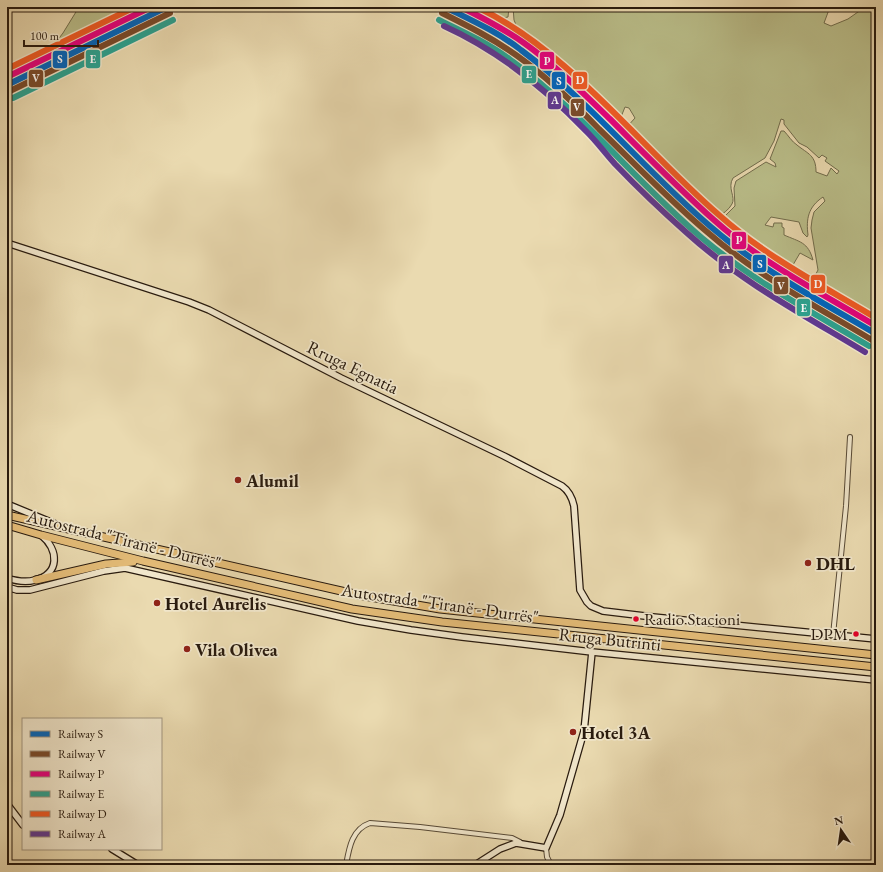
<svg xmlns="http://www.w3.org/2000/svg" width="883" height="872" font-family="'EB Garamond',serif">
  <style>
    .green { fill: #babe8a; stroke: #716c4c }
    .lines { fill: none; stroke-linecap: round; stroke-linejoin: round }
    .street-casing { stroke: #584a36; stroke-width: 6 }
    .secondary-casing { stroke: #281a0e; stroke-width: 8 }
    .highway-casing { stroke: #281a0e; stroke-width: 9 }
    .street { stroke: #f1e7cc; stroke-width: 4 }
    .secondary { stroke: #f1e7cc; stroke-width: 5.5 }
    .highway { stroke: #e5bd78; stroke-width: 7 }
    .rail-1-casing { stroke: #f1e7cc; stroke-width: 9 }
    .rail-2-casing { stroke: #f1e7cc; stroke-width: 9 }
    .rail-3-casing { stroke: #f1e7cc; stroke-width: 9 }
    .rail-4-casing { stroke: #f1e7cc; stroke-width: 9 }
    .rail-5-casing { stroke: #f1e7cc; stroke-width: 9 }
    .rail-6-casing { stroke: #f1e7cc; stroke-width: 9 }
    .rail-1 { stroke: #0065bd; stroke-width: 6 }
    .rail-2 { stroke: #7a4b2a; stroke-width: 6 }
    .rail-3 { stroke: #e5007d; stroke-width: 6 }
    .rail-4 { stroke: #2ca290; stroke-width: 6 }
    .rail-5 { stroke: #f15a24; stroke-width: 6 }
    .rail-6 { stroke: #5f3892; stroke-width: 6 }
    .poi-dot { fill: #8f2418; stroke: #f1e7cc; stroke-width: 1.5 }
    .bus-dot { fill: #e4002b; stroke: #f1e7cc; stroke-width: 1.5 }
    .labels { text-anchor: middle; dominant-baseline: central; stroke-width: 3.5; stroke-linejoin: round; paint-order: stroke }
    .bus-label { font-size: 17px; fill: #281a0e; stroke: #f1e7cc; text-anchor: start }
    .street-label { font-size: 18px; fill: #281a0e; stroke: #f1e7cc }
    .poi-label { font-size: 18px; font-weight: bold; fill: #281a0e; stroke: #f1e7cc; text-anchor: start }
    .line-badge { stroke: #f1e7cc; stroke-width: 1.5 }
    .badge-label { font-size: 11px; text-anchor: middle; font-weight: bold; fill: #fff }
  </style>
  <rect width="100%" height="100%" fill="#eadab0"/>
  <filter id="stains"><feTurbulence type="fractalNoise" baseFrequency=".005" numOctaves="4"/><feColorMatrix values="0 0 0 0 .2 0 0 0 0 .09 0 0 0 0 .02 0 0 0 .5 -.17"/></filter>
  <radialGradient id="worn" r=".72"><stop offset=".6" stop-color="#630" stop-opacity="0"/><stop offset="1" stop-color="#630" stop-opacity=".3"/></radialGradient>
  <g class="green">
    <polygon points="79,7 149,7 98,31 28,70 53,46 63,33"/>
    <polygon points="462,7 480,7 504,22 520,41 493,23"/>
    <polygon points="484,7 509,7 508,17 503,18"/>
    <path d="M513 7H830L824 23 831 26 848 19 865 7H876V324L836 301V298L831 295 827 297 811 286 810 285 818 270 811 228 812 220 814 212 825 201 823 197C808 207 806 219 808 235L807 237 803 233 799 222 771 217 765 225 773 227 774 223H782V227L784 228V235C800 242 808 242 813 260L800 253 790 270 803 278 799 279 750 250 739 241 738 239 729 234 718 223 735 206 734 188 736 181 766 162 776 167 775 163 770 159 781 131H784C788 135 792 142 797 145 808 154 816 155 816 172L827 176 831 168 837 174 839 171 825 161 827 158 822 155 819 158 807 147 799 143 784 124V120L781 119 774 141 765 158 733 178C727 188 736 197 732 204 729 210 722 214 717 218L712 217 686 192 685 188 676 179H672L628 137 629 133 625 129 635 118 629 108 625 107 619 122 617 123 519 32 514 20Z"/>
  </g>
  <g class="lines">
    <defs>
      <g id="street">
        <polyline points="833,635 846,506 850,437"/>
        <polyline points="546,848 547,857 551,865"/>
        <path d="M346 865C349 848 352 829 370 823L420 827 512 838 520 842"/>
      </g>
      <g id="secondary">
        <path d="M7 243 189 302 209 310 341 378 504 456 562 486C569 491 572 497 574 506L580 590 587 602 591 606 603 611 653 617 876 639"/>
        <polyline points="7,504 58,525"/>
        <path d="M7 578C16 581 25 583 35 580 60 574 59 550 41 535"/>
        <polyline points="7,587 17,590 30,590 104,571 125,568 358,621 411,630 462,637 592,652 876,680"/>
        <polyline points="7,804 23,825"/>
        <polyline points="112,849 138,865"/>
        <polyline points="475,865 500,849 516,843 546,848 560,815 584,731 592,652"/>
      </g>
      <g id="highway">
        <polyline points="7,515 359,595 440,609 876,655"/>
        <polyline points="7,525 41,535 143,561 352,609 442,622 876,667"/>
        <polyline points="36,580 106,564 133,562"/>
      </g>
    </defs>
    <use href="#street" class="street-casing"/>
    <use href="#secondary" class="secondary-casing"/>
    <use href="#highway" class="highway-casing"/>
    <use href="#street" class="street"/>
    <use href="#secondary" class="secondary"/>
    <use href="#highway" class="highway"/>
    <defs>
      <g id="rail-1">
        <path d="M445 7C471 20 498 32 521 50 591 102 645 171 711 227 761 270 820 301 876 334"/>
        <polyline points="7,85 167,7"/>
      </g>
      <g id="rail-2">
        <path d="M442 13C468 26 492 38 516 55 546 76 573 102 599 129 634 163 668 199 706 231 756 275 816 306 872 340"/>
        <polyline points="10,91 170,13"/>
      </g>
      <g id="rail-3">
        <path d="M461 7C483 18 504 29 524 43 555 65 583 93 610 119 644 153 678 188 714 220 762 263 821 293 876 326"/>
        <polyline points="7,77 151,7"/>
      </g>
      <g id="rail-4">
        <path d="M439 20C464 32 490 44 512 61 582 112 636 182 702 238 753 281 812 312 869 346"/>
        <polyline points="13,98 173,20"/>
      </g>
      <g id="rail-5">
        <path d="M477 7C571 52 641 148 719 215 766 257 823 286 876 318"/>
        <polyline points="7,69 135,7"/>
      </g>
      <path id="rail-6" d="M444 26C499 51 545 88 587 132 597 142 605 153 615 164 638 188 662 211 687 233 740 281 804 315 865 352"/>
    </defs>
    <use href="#rail-1" class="rail-1-casing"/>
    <use href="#rail-2" class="rail-2-casing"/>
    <use href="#rail-3" class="rail-3-casing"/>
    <use href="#rail-4" class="rail-4-casing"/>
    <use href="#rail-5" class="rail-5-casing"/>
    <use href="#rail-6" class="rail-6-casing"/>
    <use href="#rail-1" class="rail-1"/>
    <use href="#rail-2" class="rail-2"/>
    <use href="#rail-3" class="rail-3"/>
    <use href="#rail-4" class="rail-4"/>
    <use href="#rail-5" class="rail-5"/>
    <use href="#rail-6" class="rail-6"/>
  </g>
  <g class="poi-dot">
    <circle cx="238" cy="480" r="4"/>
    <circle cx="808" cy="563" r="4"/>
    <circle cx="157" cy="603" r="4"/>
    <circle cx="187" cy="649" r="4"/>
    <circle cx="573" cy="732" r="4"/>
  </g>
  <g class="bus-dot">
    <circle cx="636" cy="619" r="3.5"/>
    <circle cx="856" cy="634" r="3.5"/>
  </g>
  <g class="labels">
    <g class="bus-label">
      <text x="644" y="619">Radio Stacioni</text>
      <text x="848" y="634" text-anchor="end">DPM</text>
    </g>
    <g class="street-label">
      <text transform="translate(353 367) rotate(26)">Rruga Egnatia</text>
      <text transform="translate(124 539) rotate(14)">Autostrada "Tiranë - Durrës"</text>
      <text transform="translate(440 603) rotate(8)">Autostrada "Tiranë - Durrës"</text>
      <text transform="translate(610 639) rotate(6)">Rruga Butrinti</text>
    </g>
    <g class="poi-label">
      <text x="246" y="480">Alumil</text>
      <text x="816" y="563">DHL</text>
      <text x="165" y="603">Hotel Aurelis</text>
      <text x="195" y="649">Vila Olivea</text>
      <text x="581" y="732">Hotel 3A</text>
    </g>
  </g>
  <g class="line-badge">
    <rect x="85" y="49" width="16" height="20" rx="4" fill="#2ca290"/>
    <rect x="52" y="50" width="16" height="19" rx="4" fill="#0065bd"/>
    <rect x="539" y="51" width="16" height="19" rx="4" fill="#e5007d"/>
    <rect x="521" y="65" width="16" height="19" rx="4" fill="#2ca290"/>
    <rect x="28" y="69" width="16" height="19" rx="4" fill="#7a4b2a"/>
    <rect x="572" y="71" width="16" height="19" rx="4" fill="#f15a24"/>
    <rect x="551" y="71" width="15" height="19" rx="4" fill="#0065bd"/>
    <rect x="547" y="91" width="15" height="19" rx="4" fill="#5f3892"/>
    <rect x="570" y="98" width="15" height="19" rx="4" fill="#7a4b2a"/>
    <rect x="731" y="231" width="16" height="19" rx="4" fill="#e5007d"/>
    <rect x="752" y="254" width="15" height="19" rx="4" fill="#0065bd"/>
    <rect x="718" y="255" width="16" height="19" rx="4" fill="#5f3892"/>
    <rect x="810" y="274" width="16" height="20" rx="4" fill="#f15a24"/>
    <rect x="773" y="276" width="16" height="19" rx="4" fill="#7a4b2a"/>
    <rect x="796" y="298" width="15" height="19" rx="4" fill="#2ca290"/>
  </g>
  <g class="badge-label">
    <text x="93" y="63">E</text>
    <text x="60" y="63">S</text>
    <text x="547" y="65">P</text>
    <text x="529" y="78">E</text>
    <text x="36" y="82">V</text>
    <text x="580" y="84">D</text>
    <text x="559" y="85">S</text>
    <text x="555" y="104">A</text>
    <text x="577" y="111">V</text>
    <text x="739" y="244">P</text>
    <text x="760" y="268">S</text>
    <text x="726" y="269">A</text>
    <text x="818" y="288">D</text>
    <text x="781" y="290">V</text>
    <text x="804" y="312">E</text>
  </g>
  <rect width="883" height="872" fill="none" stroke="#eadab0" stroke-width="24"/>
  <rect x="8" y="8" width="867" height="856" fill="none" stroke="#281a0e" stroke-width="2"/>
  <rect x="12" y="12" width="859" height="848" fill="none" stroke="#281a0e"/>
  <rect x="22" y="718" width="140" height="132" fill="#f1e7cc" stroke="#a19580"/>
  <rect x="30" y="731" width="20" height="6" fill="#0065bd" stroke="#a19580"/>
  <text x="58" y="738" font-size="12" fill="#281a0e">Railway S</text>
  <rect x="30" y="751" width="20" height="6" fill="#7a4b2a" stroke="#a19580"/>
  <text x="58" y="758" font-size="12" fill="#281a0e">Railway V</text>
  <rect x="30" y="771" width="20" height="6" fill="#e5007d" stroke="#a19580"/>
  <text x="58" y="778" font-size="12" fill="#281a0e">Railway P</text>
  <rect x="30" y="791" width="20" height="6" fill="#2ca290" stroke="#a19580"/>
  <text x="58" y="798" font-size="12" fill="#281a0e">Railway E</text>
  <rect x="30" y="811" width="20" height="6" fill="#f15a24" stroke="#a19580"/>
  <text x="58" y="818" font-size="12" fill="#281a0e">Railway D</text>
  <rect x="30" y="831" width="20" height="6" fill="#5f3892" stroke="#a19580"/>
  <text x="58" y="838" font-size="12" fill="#281a0e">Railway A</text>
  <g transform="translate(841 830) rotate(347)" stroke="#f1e7cc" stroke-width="3" paint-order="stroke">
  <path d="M0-3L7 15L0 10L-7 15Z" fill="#281a0e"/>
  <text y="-6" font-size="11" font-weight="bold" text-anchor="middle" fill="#281a0e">N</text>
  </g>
  <path d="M24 40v6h74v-6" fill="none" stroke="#281a0e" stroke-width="2"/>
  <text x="30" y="40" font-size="12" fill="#281a0e" stroke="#f1e7cc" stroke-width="3" paint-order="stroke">100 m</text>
  <rect width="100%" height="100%" filter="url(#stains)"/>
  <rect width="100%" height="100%" fill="url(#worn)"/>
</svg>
